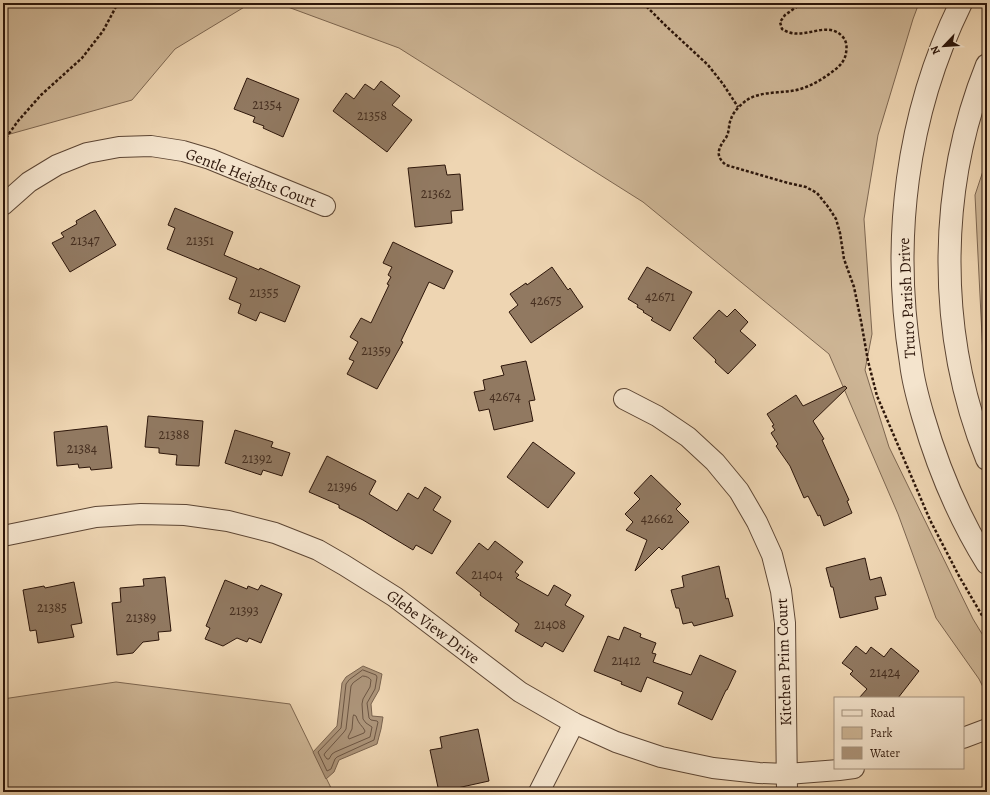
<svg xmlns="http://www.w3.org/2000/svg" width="990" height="795" font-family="Alegreya,serif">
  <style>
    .green { fill: #cdb595; stroke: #7d6650 }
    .water { fill: #ac9479; stroke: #79624d }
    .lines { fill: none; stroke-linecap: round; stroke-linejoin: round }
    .shore { stroke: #6c5542; stroke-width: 1 }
    .building { fill: #917961; stroke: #2d160a }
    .minor-casing { stroke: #5d4634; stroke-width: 22 }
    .tertiary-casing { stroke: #5d4634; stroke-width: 24 }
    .path { stroke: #2d160a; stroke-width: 2.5; stroke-dasharray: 3 2; stroke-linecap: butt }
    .minor { stroke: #f4e4cd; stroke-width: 20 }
    .tertiary { stroke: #f4e4cd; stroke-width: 22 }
    .labels { text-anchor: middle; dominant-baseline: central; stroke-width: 3; stroke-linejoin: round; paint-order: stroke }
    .number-label { font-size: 14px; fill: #462f20 }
    .street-label { font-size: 16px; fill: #2d160a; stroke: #f4e4cd }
  </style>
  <rect width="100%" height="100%" fill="#eed5b2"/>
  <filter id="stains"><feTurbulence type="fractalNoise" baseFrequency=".005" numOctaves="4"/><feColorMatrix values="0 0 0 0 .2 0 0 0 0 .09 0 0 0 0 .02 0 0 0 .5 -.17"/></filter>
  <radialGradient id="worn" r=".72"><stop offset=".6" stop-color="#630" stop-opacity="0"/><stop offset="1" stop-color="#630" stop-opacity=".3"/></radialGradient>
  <g class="green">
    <polygon points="4,3 251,3 175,49 132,100 3,136 3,10"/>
    <polygon points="277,3 919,3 913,19 878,135 864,219 872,334 865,370 889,447 973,619 987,642 987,695 979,679 936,618 898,514 829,354 643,202 399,48"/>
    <polygon points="987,159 987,364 983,356 975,195"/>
    <polygon points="116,682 290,704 333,792 3,792 3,699"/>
  </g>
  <polygon class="water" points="363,666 382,674 379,690 371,704 372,716 383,717 381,729 377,744 339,760 334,772 326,779 313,752 337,726 342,683 346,677"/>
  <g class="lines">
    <g class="shore">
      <polygon points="363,670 376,675 377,677 375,689 367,703 369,718 371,720 377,721 378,722 374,740 337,757 335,759 331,769 327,771 318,752 341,728 346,684 349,680"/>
      <path d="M363 676C366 676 370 678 371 680L370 687 363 699 362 704 363 719 366 723 372 727 370 737 335 752 332 754 329 759H327L324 755 325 753 344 732 346 729 351 686 353 683Z"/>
      <path d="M354 715 356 716C359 725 362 725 365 731L364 733 349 739 348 737 352 729 353 717Z"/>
    </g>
  </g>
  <g class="building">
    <polygon points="247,78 299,99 283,137 263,128 264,126 253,122 255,117 234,109"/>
    <polygon points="381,81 400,96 392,105 412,120 387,152 333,111 346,93 354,99 365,84 374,90"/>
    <polygon points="445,165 447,175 460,174 463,210 451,211 452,223 415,227 408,168"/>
    <polygon points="175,208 233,232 224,255 259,270 260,268 300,286 285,322 260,312 256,321 238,313 241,304 229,299 237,278 167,249 175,228 168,225"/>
    <polygon points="95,210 116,245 70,272 52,243 64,237 61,233 77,224 76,221"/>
    <polygon points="393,242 453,271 444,289 429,282 401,341 403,342 377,389 347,374 354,361 349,359 358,342 350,337 361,318 371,323 389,285 387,284 391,277 388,275 392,267 383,263"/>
    <polygon points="552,267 568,290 570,288 583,307 531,343 509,312 518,305 510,294 526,283 527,285"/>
    <polygon points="647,267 692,292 670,331 651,320 653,318 643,312 644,311 637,307 638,305 628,299"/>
    <polygon points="735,309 748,322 740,331 756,345 728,374 715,362 716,360 693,338 719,310 727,317"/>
    <polygon points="526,361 535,400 529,401 533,421 494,430 489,409 479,411 474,392 485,390 483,380 504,375 501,366"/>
    <polygon points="845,386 847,388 813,421 824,439 822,440 849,500 847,501 852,513 824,526 820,515 818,516 808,496 804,498 790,466 776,446 778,444 771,433 775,430 772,426 774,425 767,414 796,395 803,406"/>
    <polygon points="148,416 203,421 199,466 176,465 177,455 159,453 159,448 145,447"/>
    <polygon points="107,426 112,468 91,470 90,467 79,468 78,464 57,466 54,432"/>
    <polygon points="235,430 273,442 271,447 290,453 282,476 263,470 261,475 225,463"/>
    <polygon points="533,442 575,473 548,508 507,477"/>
    <polygon points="327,456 376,481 369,494 397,511 408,493 418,499 425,487 441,497 433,510 451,521 432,554 416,545 413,550 363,520 339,508 339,505 309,492"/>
    <polygon points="651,475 681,504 676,509 689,522 662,550 659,547 635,571 647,540 626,530 633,522 625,514 640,499 634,493"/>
    <polygon points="495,541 523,562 515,572 519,575 516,578 548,596 554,585 571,595 565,605 584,616 563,652 545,642 542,647 515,631 519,624 480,595 481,593 456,573 479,543 488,550"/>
    <polygon points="865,558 870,580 881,577 886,595 875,597 878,609 840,618 833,587 831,587 826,568"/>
    <polygon points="719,566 726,599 728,598 733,616 694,626 692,622 683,624 679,608 676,608 671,590 684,587 682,576"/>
    <polygon points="165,577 171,631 158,632 159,640 143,642 133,653 117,655 112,603 121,602 120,588 144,586 143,579"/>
    <polygon points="225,580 247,589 248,586 258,590 261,585 282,594 261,643 249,638 247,642 237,638 223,646 205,639 210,628 206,626"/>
    <polygon points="74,582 82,623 71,625 74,637 38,643 36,630 30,631 23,590 44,586 45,588"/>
    <polygon points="624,627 641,634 640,637 656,643 652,653 656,654 653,662 691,675 700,655 736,671 727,690 726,690 712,720 678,704 683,692 647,677 641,692 621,684 622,682 594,671 608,636 619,640"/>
    <polygon points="856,646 866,654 871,647 884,657 891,648 919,671 898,698 859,698 867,689 850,674 853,671 842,663"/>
    <polygon points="478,729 489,781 439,792 430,750 442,748 440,737"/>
  </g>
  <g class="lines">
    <defs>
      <g id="minor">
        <polyline points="3,205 29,182 57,165 87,153 119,147 151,146 183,151 210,159 325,206"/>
        <polyline points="624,399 657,416 688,437 715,462 739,491 757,522 772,555 781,591 785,623 787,792"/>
        <polyline points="3,536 96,517 141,514 185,515 228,521 275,533 318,550 344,565 395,597 520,692 574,723 616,742 661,757 713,768 759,773 787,774 839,770 854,768"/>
        <polyline points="963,738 987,729"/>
        <polyline points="539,792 574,723"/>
      </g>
      <g id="tertiary">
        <path d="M961 3C906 115 891 241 911 363 913 381 918 399 923 416 938 468 959 518 987 563"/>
        <path d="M987 65C937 189 937 335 987 459"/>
      </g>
    </defs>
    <use href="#minor" class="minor-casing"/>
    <use href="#tertiary" class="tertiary-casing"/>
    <g class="path">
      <polyline points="643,3 666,26 708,65 723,84 738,107"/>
      <path d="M802 3 785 15 780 22 782 29C803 43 825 19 842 36 847 41 847 47 846 53 845 61 839 67 832 72 820 81 806 89 791 91 776 93 759 92 747 100 741 104 733 112 731 119 728 125 730 133 725 139 718 149 715 156 726 165L788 183 806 187 817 193 829 208 836 219 840 233 844 259 854 287 861 321 868 361 877 396 930 520 959 576 987 624"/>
      <polyline points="3,142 18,121 41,95 82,58 103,31 118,3"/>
    </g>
    <use href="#minor" class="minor"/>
    <use href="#tertiary" class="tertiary"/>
  </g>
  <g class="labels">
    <g class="number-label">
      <text x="267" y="104">21354</text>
      <text x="372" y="115">21358</text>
      <text x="436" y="193">21362</text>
      <text x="85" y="240">21347</text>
      <text x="200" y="240">21351</text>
      <text x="264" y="292">21355</text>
      <text x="660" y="296">42671</text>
      <text x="546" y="300">42675</text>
      <text x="376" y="350">21359</text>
      <text x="505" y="396">42674</text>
      <text x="174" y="434">21388</text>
      <text x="82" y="448">21384</text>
      <text x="257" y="458">21392</text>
      <text x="342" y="486">21396</text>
      <text x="657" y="518">42662</text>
      <text x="487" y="574">21404</text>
      <text x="52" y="607">21385</text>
      <text x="244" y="610">21393</text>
      <text x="141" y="617">21389</text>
      <text x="550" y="624">21408</text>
      <text x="626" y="660">21412</text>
      <text x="885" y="672">21424</text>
    </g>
    <g class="street-label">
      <text transform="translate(251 178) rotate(21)">Gentle Heights Court</text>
      <text transform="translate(907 298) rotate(-93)">Truro Parish Drive</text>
      <text transform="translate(433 627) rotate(37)">Glebe View Drive</text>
      <text transform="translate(784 662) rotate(-92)">Kitchen Prim Court</text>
    </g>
  </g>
  <rect width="990" height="795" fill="none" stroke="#eed5b2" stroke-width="16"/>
  <rect x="4" y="4" width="982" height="787" fill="none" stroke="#2d160a" stroke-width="2"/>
  <rect x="8" y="8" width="974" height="779" fill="none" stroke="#2d160a"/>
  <rect x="834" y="697" width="130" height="72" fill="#f4e4cd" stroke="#a4927f"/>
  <rect x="842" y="710" width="20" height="6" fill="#f4e4cd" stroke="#a4927f"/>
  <text x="870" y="717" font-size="12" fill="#2d160a">Road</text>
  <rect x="842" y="727" width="20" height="12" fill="#cdb595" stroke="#a4927f"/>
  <text x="870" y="737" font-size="12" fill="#2d160a">Park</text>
  <rect x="842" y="747" width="20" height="12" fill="#ac9479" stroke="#a4927f"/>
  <text x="870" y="757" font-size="12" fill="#2d160a">Water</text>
  <g transform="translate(944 46) rotate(245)" stroke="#f4e4cd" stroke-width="3" paint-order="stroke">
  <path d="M0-3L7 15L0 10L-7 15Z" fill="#2d160a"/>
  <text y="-6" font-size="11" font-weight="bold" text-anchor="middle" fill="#2d160a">N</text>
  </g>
  <rect width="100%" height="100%" filter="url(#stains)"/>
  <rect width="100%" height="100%" fill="url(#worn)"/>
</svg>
